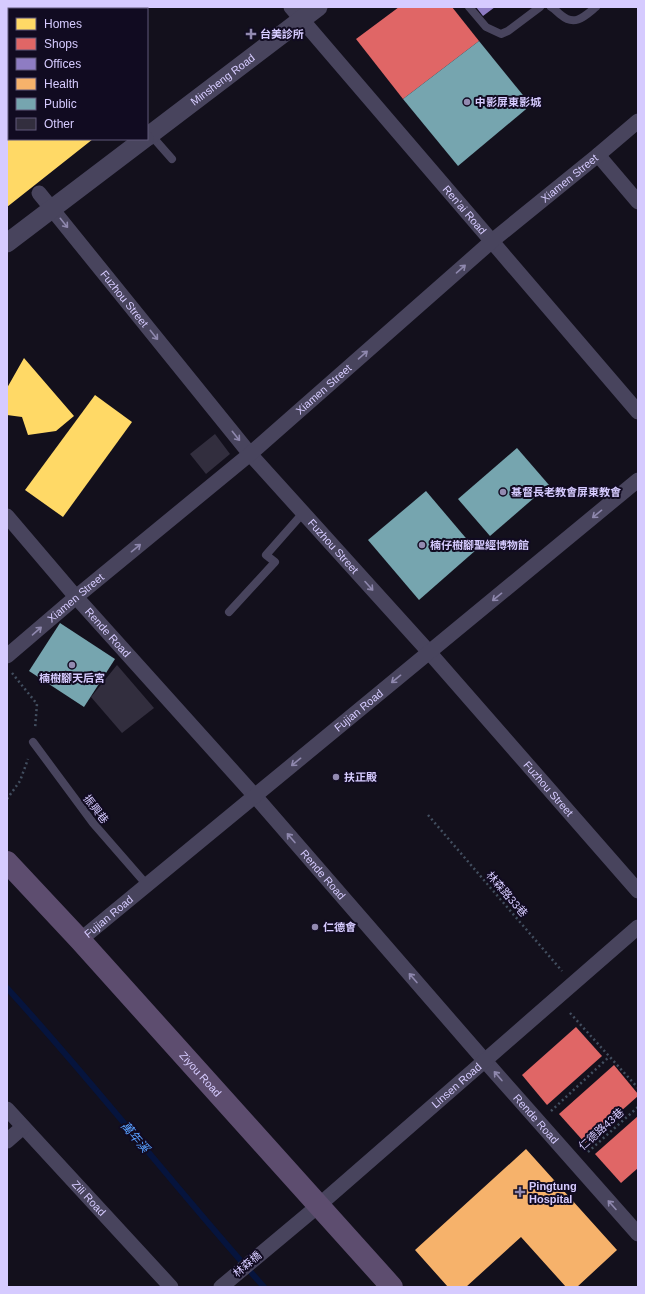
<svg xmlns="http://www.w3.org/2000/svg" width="645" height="1294" font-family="Helvetica,'Noto Sans TC',sans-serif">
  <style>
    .homes { fill: #ffd966 }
    .shops { fill: #e06666 }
    .offices { fill: #8e7cc3 }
    .health { fill: #f6b26b }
    .public { fill: #76a5af }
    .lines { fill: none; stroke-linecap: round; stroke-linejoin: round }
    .stream { stroke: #06143d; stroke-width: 6 }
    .building { fill: #322e3e }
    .path { stroke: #424e5f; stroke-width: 2.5; stroke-dasharray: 2 3; stroke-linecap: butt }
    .service { stroke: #48445d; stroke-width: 8 }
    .minor { stroke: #48445d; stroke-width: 15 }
    .tertiary { stroke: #48445d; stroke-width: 19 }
    .primary { stroke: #5d4d6f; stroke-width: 22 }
    .oneway { stroke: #8f88ae }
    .poi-dot { fill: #928ab0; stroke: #110b21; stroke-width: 1.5 }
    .labels { text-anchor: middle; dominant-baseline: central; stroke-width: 4; stroke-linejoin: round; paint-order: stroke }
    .poi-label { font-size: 11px; font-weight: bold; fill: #d6cbff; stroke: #110b21; text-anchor: start }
    .street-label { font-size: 11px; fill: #d6cbff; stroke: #110b21 }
    .water-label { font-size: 12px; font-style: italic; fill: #59a1ff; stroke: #110b21 }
  </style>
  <rect width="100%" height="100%" fill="#13101c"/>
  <g class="homes">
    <polygon points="9,114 9,139 93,139 7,207 7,116"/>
    <polygon points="24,358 74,416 56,431 28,435 22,417 7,415 7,388"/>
    <polygon points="95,395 132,422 63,517 25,490"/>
  </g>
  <g class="shops">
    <polygon points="399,7 452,7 479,41 403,99 356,39"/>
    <polygon points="576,1027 602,1056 547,1105 522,1075"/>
    <polygon points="614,1065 638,1094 638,1096 585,1143 559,1114"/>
    <polygon points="638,1116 638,1168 621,1183 595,1154"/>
  </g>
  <polygon class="offices" points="476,7 495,7 483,16"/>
  <polygon class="health" points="526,1149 617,1250 577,1287 566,1287 521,1237 466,1287 448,1287 415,1250"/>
  <g class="public">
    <polygon points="479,41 531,105 458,166 403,99"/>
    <polygon points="517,448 549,485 490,536 458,499"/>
    <polygon points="426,491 476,550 419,600 368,540"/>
    <polygon points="60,623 115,659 84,707 29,671"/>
  </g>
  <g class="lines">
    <path class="stream" d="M7 988C96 1085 176 1189 264 1287"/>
  </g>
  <g class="building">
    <polygon points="215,434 230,454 206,474 190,454"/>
    <polygon points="117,665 154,708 122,733 91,697"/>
  </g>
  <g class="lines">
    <g class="path">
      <polyline points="12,673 37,704 35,729"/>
      <polyline points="7,799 20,781 28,759"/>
      <polyline points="428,815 562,971"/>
      <polyline points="570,1013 638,1088"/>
      <polyline points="551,1111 609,1057"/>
      <polyline points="588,1152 638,1107"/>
    </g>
    <g class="service">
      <polyline points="469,7 486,27 501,34 508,31 540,7"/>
      <path d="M551 7C555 9 557 12 561 15 575 27 585 16 596 7"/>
      <polyline points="7,98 9,97"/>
      <polyline points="150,134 172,159"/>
      <polyline points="229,612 275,562 266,555 303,513"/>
      <polyline points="33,742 93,823 147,885"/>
    </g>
    <g class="minor">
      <path id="s1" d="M291 7 638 412"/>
      <polyline points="598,155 638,202"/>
      <path id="s2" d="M39 193 250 454 429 652 638 891"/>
      <path id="s3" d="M7 516 76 597 255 796 485 1061 638 1234"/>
      <path id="s4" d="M7 656 76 597 250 454 492 241 598 155 638 121"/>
      <path id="s5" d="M80 940 638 480"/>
      <path id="s6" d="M7 1109 171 1287"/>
      <polyline points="7,1141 23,1127"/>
      <path id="s7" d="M221 1287 318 1206 638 927"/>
    </g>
    <g class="tertiary">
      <path id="s8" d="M147 137 318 7"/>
      <polyline points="7,243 144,139"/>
    </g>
    <path class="primary" id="s9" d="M7 862 80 940 392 1287"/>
  </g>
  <defs><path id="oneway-shaft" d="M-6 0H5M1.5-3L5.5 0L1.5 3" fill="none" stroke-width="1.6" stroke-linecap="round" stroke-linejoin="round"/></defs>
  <g class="oneway">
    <use href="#oneway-shaft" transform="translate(64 223) rotate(51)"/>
    <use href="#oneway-shaft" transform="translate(461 269) rotate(-41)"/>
    <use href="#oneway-shaft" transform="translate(154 335) rotate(51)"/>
    <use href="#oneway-shaft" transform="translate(363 355) rotate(-41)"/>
    <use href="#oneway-shaft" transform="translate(236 436) rotate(51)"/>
    <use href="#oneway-shaft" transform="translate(597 514) rotate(141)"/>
    <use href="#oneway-shaft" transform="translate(136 548) rotate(-39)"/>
    <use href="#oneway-shaft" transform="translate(369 586) rotate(48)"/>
    <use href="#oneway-shaft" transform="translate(497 597) rotate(141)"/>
    <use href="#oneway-shaft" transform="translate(37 631) rotate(-41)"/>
    <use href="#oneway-shaft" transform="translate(396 679) rotate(141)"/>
    <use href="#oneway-shaft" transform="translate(296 762) rotate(141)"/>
    <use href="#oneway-shaft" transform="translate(291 838) rotate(-131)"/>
    <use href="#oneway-shaft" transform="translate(413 978) rotate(-131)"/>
    <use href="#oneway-shaft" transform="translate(498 1076) rotate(-131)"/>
    <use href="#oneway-shaft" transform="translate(612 1205) rotate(-132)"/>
  </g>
  <g class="poi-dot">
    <path d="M249 28h4v4h4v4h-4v4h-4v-4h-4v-4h4z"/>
    <circle cx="467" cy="102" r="4"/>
    <circle cx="503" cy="492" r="4"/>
    <circle cx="422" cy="545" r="4"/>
    <circle cx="72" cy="665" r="4"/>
    <circle cx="336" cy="777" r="4"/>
    <circle cx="315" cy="927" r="4"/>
    <path d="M518 1186h4v4h4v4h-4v4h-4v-4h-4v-4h4z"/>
  </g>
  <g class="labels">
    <g class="poi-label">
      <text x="260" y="34">台美診所</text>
      <text x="475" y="102">中影屏東影城</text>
      <text x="511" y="492">基督長老教會屏東教會</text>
      <text x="430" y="545">楠仔樹腳聖經博物館</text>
      <text x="72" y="678" text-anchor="middle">楠樹腳天后宮</text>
      <text x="344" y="777">扶正殿</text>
      <text x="323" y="927">仁德會</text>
      <text x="529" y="1186">Pingtung<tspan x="529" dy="13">Hospital</tspan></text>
    </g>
    <g class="street-label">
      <text stroke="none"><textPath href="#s8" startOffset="95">Minsheng Road</textPath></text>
      <text stroke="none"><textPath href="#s4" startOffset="738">Xiamen Street</textPath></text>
      <text stroke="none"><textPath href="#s1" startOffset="267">Ren'ai Road</textPath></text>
      <text stroke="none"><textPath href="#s2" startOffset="136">Fuzhou Street</textPath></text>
      <text stroke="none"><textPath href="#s4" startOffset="414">Xiamen Street</textPath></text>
      <text stroke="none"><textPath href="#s2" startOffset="460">Fuzhou Street</textPath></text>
      <text stroke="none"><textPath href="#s4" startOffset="90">Xiamen Street</textPath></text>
      <text stroke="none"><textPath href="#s3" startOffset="154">Rende Road</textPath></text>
      <text stroke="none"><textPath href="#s5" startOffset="361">Fujian Road</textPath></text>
      <text stroke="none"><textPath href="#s2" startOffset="784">Fuzhou Street</textPath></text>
      <text transform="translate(96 809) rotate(52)">振興巷</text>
      <text stroke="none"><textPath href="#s3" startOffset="478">Rende Road</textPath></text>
      <text transform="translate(507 894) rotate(49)">林森路33巷</text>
      <text stroke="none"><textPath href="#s5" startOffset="37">Fujian Road</textPath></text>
      <text stroke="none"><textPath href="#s9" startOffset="287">Ziyou Road</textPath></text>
      <text stroke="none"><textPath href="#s7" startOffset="310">Linsen Road</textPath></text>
      <text stroke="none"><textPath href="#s3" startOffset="802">Rende Road</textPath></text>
      <text transform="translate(601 1129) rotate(-42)">仁德路43巷</text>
      <text stroke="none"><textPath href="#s6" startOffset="121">Zili Road</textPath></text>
      <text transform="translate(247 1264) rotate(-40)">林森橋</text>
    </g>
    <g class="water-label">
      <text transform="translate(135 1137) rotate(49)">萬年溪</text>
    </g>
  </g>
  <rect width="645" height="1294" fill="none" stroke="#d6cbff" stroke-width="16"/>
  <rect x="8" y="8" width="140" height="132" fill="#110b21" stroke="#60587a"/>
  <rect x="16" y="18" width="20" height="12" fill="#ffd966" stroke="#60587a"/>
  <text x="44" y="28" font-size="12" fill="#d6cbff">Homes</text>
  <rect x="16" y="38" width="20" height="12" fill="#e06666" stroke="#60587a"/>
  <text x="44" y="48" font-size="12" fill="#d6cbff">Shops</text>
  <rect x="16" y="58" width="20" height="12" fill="#8e7cc3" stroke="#60587a"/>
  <text x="44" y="68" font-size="12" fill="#d6cbff">Offices</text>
  <rect x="16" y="78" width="20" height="12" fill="#f6b26b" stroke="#60587a"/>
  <text x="44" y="88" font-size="12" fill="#d6cbff">Health</text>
  <rect x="16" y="98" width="20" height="12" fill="#76a5af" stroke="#60587a"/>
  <text x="44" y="108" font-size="12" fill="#d6cbff">Public</text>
  <rect x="16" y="118" width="20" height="12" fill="#322e3e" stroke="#60587a"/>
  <text x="44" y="128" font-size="12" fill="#d6cbff">Other</text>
</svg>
